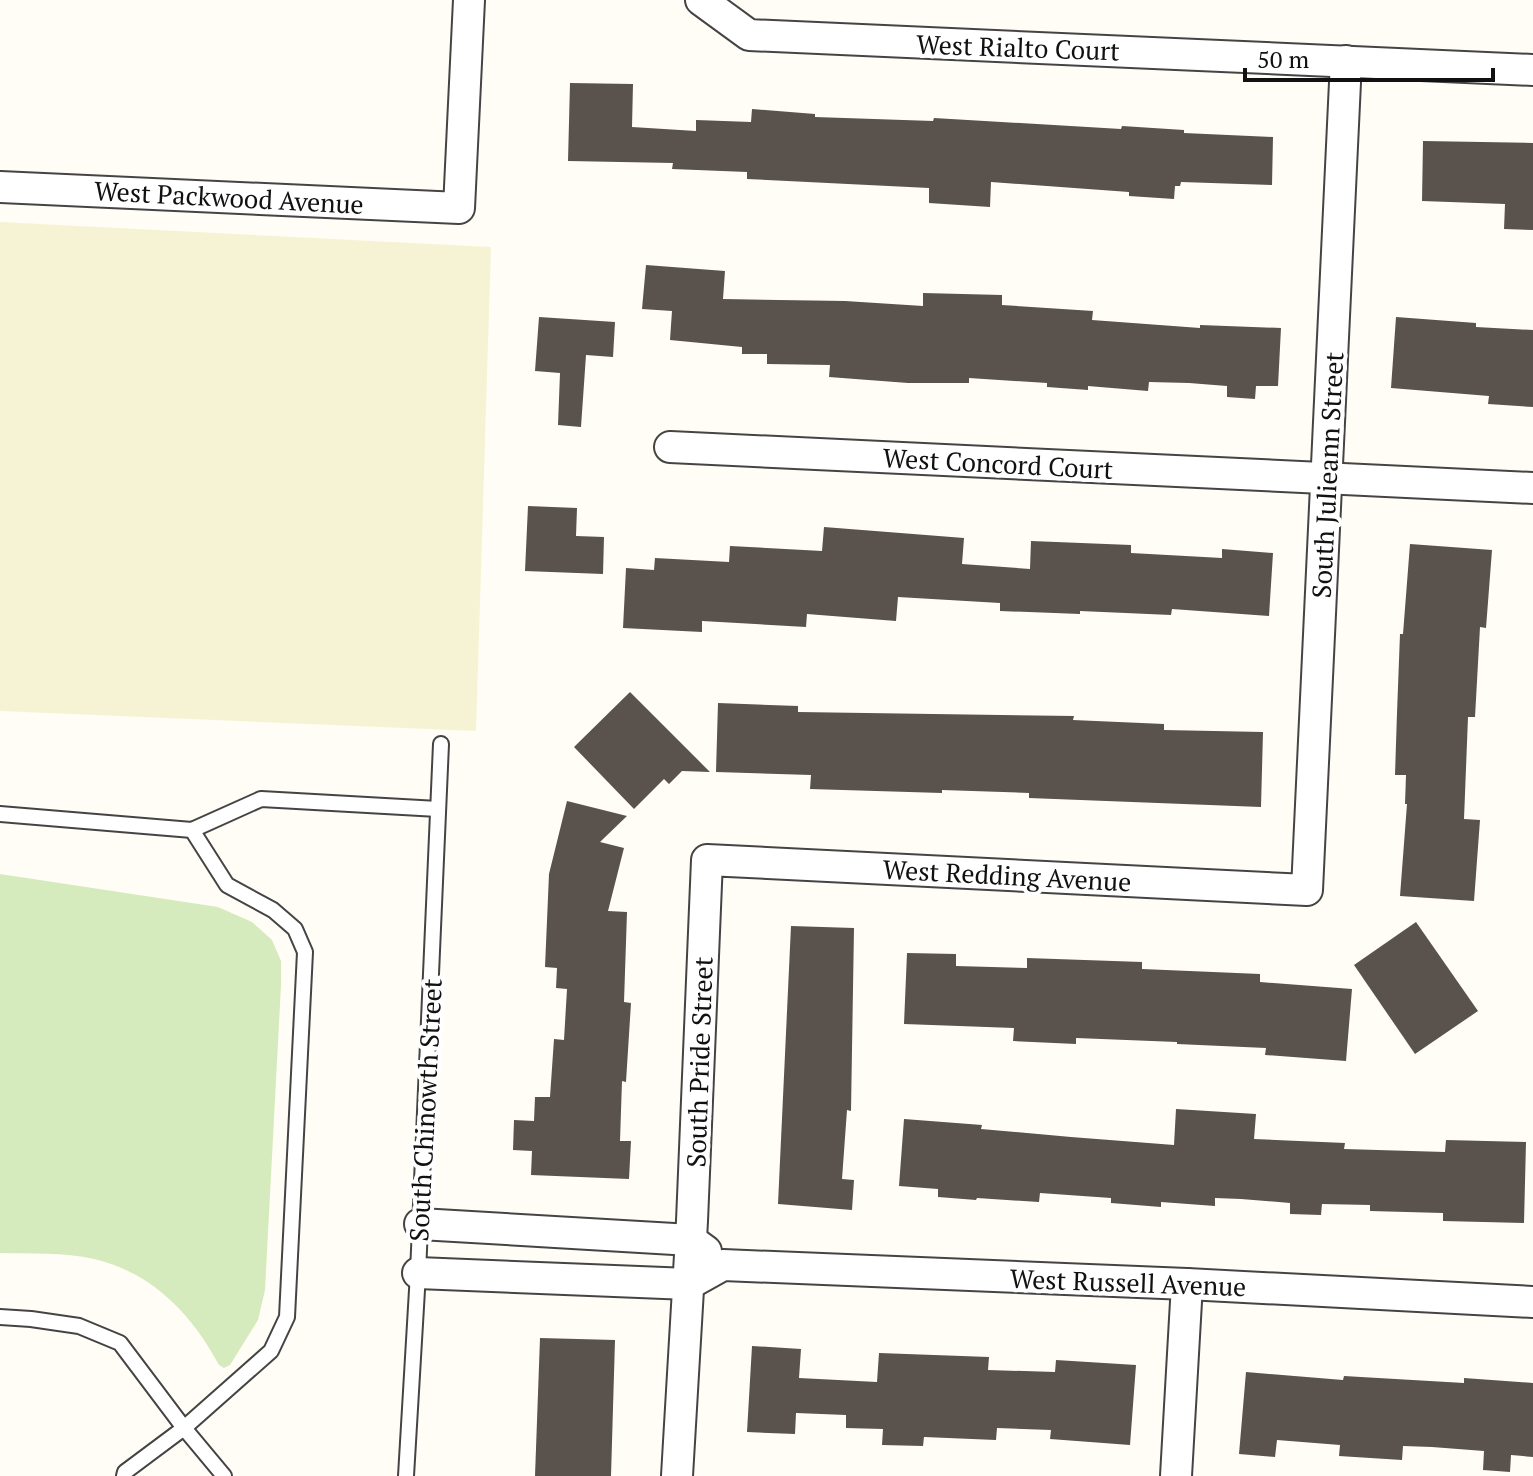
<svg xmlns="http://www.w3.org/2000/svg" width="1533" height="1476" font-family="'PT Serif',serif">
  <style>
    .farmland { fill: #f6f3d4 }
    .green { fill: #d5ebbd }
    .building { fill: #5a524d }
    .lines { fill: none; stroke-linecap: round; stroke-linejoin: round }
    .service-casing { stroke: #444; stroke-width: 18 }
    .minor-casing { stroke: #444; stroke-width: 34 }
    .service { stroke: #fff; stroke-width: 14 }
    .minor { stroke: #fff; stroke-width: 30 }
    .labels { text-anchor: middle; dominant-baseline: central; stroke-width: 8; stroke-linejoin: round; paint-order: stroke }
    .street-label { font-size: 26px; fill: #111; stroke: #fff }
  </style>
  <rect width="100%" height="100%" fill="#fffdf5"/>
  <polygon class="farmland" points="0,222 491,247 476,731 0,711"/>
  <path class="green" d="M0 874 218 907 252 922 272 940 281 961V985L265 1290 258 1320 230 1365 224 1368 219 1365C192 1314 151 1272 94 1259 64 1252 31 1254 0 1253Z"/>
  <g class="building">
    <polygon points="570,83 633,84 632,127 696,131 696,120 751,122 752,109 815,114 815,117 933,121 934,118 1121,129 1122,126 1184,130 1184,133 1273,137 1272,185 1181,182 1180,186 1175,186 1174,199 1129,196 1129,192 991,182 990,207 929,203 929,188 747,179 747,172 672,169 673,163 568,161"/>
    <polygon points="1423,141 1533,143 1533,230 1504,229 1505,204 1422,201"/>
    <polygon points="646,265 725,271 723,299 845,301 923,306 923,293 1002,295 1002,305 1093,311 1092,320 1200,328 1200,325 1281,328 1278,386 1256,386 1255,399 1227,397 1227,386 1189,383 1149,382 1148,391 1088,386 1088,390 1047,387 1047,383 969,378 969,383 908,383 829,377 830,365 767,364 767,354 742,354 742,347 670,340 672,311 642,309"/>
    <polygon points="539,317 615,322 613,357 586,355 581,427 558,425 560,373 535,371"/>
    <polygon points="1396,317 1476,323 1476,327 1533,330 1533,407 1488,404 1489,396 1391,388"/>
    <polygon points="528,506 577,508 576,536 604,537 603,574 525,571"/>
    <polygon points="824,527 964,538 962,564 1030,569 1031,541 1131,545 1131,553 1222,558 1222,549 1273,553 1269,616 1172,609 1171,615 1080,611 1080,614 1000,611 1000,603 898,597 896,621 807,614 806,627 702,621 702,632 623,628 626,568 654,570 655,558 729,562 730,546 822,551"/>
    <polygon points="1410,544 1492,550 1486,628 1480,627 1475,717 1468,717 1464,819 1480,820 1474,901 1400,896 1407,804 1405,804 1406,775 1395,775 1397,713 1400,634 1403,634"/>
    <polygon points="630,692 710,772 682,771 669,784 664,779 634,809 574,747"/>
    <polygon points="718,703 798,706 798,712 1074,716 1073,720 1164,724 1164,730 1263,732 1261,807 1029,798 1029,793 942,790 942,793 810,789 811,775 716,772"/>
    <polygon points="567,801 627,816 600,842 624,848 608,911 627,912 624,1002 631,1003 626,1082 622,1081 620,1141 631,1141 629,1179 531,1175 532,1151 513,1150 514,1120 534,1121 535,1097 550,1097 554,1039 564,1040 567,989 556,988 557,968 545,967 549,874"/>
    <polygon points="1416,922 1478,1011 1415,1054 1354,965"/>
    <polygon points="791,926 854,928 851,1111 847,1110 842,1179 854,1180 852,1210 778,1204"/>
    <polygon points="907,953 956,954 956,966 1027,968 1027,958 1142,962 1142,969 1260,974 1260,982 1352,989 1346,1061 1265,1055 1266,1048 1177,1044 1177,1042 1076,1038 1076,1044 1013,1041 1014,1028 904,1024"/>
    <polygon points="1176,1109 1256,1114 1254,1139 1345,1143 1344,1149 1445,1152 1446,1140 1526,1142 1524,1223 1443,1221 1443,1213 1370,1211 1370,1205 1322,1204 1321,1215 1290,1214 1290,1203 1241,1199 1215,1198 1215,1206 1161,1202 1161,1207 1111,1203 1111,1198 1040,1193 1039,1202 977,1198 976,1200 938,1197 938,1189 899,1186 904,1119 982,1125 981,1129 1071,1137 1174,1145"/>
    <polygon points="540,1338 615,1340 611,1476 535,1476"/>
    <polygon points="752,1346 801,1349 799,1378 877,1382 879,1353 989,1357 988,1370 1055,1372 1056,1360 1136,1365 1130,1445 1050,1439 1051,1430 997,1428 996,1440 924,1437 923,1446 882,1445 883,1429 846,1428 846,1415 796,1413 795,1434 747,1432"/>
    <polygon points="1246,1372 1343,1380 1344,1376 1464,1383 1464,1378 1533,1383 1533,1457 1511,1455 1510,1472 1483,1470 1484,1451 1432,1447 1403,1446 1402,1460 1339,1456 1340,1445 1277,1440 1275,1457 1239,1454"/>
  </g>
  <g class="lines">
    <defs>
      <g id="service">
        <polyline points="0,814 192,830 261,799 438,809"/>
        <polyline points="0,1317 31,1319 79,1326 120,1343 184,1428 271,1351 287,1317 305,952 295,929 273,910 227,885 192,830"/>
        <polyline points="124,1476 125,1472 184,1428 224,1476"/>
        <polyline points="406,1476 418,1273 441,744"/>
      </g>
      <g id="minor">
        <polyline points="701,0 749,35 1533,70"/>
        <polyline points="0,187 459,208 469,0"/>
        <polyline points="670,447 1533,488"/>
        <polyline points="420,1224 691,1240 706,1251"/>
        <polyline points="418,1273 689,1284 723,1265 1187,1284 1533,1302"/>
        <polyline points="677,1476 692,1221 707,860 1307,890 1346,61"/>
        <polyline points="1176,1476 1187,1284"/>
      </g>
    </defs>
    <use href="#service" class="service-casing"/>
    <use href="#minor" class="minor-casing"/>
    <use href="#service" class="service"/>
    <use href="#minor" class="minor"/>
  </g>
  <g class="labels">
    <g class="street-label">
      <text transform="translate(1018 47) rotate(2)">West Rialto Court</text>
      <text transform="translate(229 197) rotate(3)">West Packwood Avenue</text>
      <text transform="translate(998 463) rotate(3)">West Concord Court</text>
      <text transform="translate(1327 475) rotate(-87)">South Julieann Street</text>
      <text transform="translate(1007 875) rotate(3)">West Redding Avenue</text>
      <text transform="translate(699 1062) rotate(-88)">South Pride Street</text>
      <text transform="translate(425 1110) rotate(-87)">South Chinowth Street</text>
      <text transform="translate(1128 1282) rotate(2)">West Russell Avenue</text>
    </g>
  </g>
  <path d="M1245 68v12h248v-12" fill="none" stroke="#111111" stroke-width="4"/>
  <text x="1257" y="68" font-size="24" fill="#111111" stroke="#ffffff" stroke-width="6" paint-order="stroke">50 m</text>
</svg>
